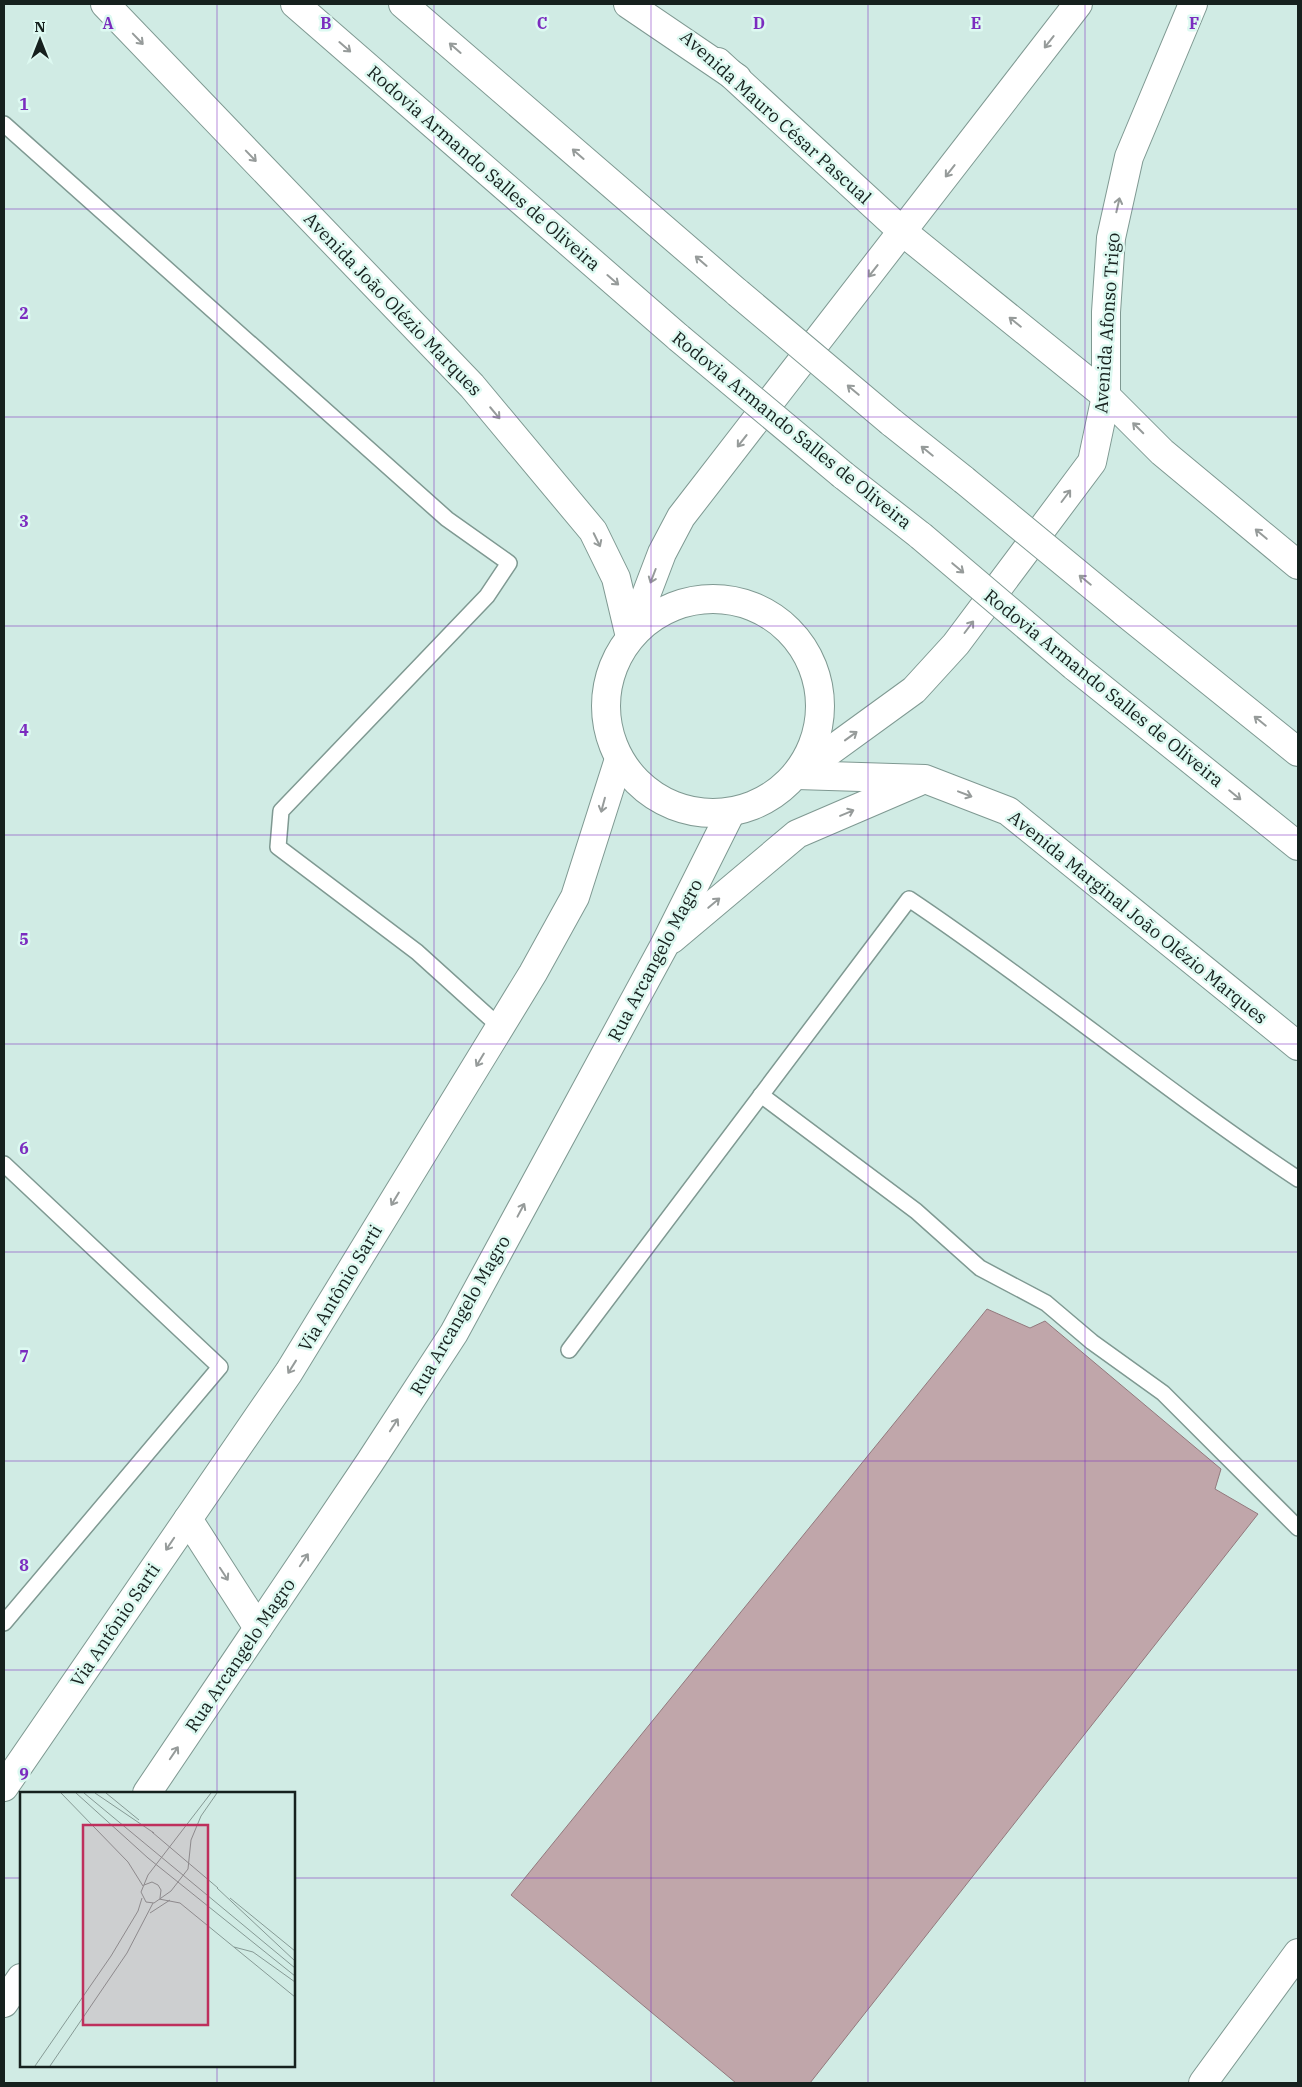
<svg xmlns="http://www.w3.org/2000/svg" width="1302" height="2087" font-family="'IBM Plex Serif',serif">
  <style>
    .building { fill: #c0a6aa; stroke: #92797d }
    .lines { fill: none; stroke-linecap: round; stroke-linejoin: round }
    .service-casing { stroke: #7f9992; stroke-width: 18 }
    .minor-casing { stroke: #7f9992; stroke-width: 30 }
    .secondary-casing { stroke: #7f9992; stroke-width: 30 }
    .motorway-casing { stroke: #7f9992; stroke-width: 30 }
    .service { stroke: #fff; stroke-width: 15 }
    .minor { stroke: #fff; stroke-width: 28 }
    .secondary { stroke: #fff; stroke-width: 28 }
    .motorway { stroke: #fff; stroke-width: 28 }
    .motorway-bridge-casing { stroke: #7f9992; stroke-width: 30; stroke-linecap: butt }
    .motorway-bridge { stroke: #fff; stroke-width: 28 }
    .oneway { stroke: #969b9a }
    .grid { fill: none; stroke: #7b2cbf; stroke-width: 1; stroke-opacity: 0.55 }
    .labels { text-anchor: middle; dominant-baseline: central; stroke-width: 5; stroke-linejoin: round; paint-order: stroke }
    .street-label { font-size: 18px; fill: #16211e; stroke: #ddf9f1 }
    .inset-road { fill: none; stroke: #869a95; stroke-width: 1 }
    .view { fill: #be2f5c; fill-opacity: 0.15; stroke: #be2f5c; stroke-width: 2.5 }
    .inset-edge { fill: none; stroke: #16211e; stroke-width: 2.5 }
    .grid-label { font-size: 16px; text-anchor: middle; font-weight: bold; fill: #7b2cbf; stroke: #ddf9f1; stroke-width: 5; stroke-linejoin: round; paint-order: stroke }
  </style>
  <rect width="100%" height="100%" fill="#d0ebe4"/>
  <polygon class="building" points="987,1309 1030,1328 1045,1321 1221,1469 1215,1489 1258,1514 810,2083 736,2083 511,1895"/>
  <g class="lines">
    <defs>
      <g id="service">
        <polyline points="4,124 447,519 509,563 487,596 281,811 278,847 417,952 500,1027"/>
        <polyline points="761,1095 916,1211 980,1268 1046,1303 1092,1342 1163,1393 1298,1528"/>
        <polyline points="4,1164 220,1367 4,1623"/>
        <path d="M569 1350 909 899C1042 988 1165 1091 1298 1179"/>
      </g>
      <polyline id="minor" points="1203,2083 1298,1953"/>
      <g id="secondary">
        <polyline points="105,4 472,386 593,531 616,578 630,637"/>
        <polyline points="718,62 903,232 1106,396 1162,452 1298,565"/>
        <circle cx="713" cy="706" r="107"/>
        <polyline points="630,637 662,553 681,517 1078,4"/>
        <polyline points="797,775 914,690 956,644 1092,462 1106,396 1106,312 1111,238 1129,157 1193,4"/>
        <polyline points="797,775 925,779 1008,811 1298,1046"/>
        <polyline points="672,939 797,834 918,782"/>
        <polyline points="188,1519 258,1628"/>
        <polyline points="4,1787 289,1372 533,973 575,897 619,759"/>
        <polyline points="147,1793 370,1462 454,1333 664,946 731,812"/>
        <polyline points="4,2003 21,1978"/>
      </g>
      <g id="motorway">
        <polyline points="295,4 679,338"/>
        <polyline points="403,4 738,293"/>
        <polyline points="628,4 737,78"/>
        <polyline points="891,422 964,480"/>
        <polyline points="843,475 921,536"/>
        <polyline points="1123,611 1298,752"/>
        <polyline points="1074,666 1298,846"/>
      </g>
    </defs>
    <use href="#service" class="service-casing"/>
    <use href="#minor" class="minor-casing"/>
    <use href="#secondary" class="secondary-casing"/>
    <use href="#motorway" class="motorway-casing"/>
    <use href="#service" class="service"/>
    <use href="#minor" class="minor"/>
    <use href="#secondary" class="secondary"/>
    <use href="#motorway" class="motorway"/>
    <defs>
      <g id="motorway-bridge">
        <polyline points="738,293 891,422"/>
        <polyline points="679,338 843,475"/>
        <polyline points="964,480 1123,611"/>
        <polyline points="921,536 1074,666"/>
      </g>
    </defs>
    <use href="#motorway-bridge" class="motorway-bridge-casing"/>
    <use href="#motorway-bridge" class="motorway-bridge"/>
  </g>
  <defs><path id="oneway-shaft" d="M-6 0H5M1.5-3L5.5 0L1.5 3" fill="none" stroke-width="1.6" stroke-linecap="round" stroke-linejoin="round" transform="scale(1.25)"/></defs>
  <g class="oneway">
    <use href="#oneway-shaft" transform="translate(138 39) rotate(46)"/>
    <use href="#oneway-shaft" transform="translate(1049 42) rotate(128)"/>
    <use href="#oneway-shaft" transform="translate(345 47) rotate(41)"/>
    <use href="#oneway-shaft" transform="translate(455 48) rotate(-139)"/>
    <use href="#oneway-shaft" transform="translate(578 154) rotate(-139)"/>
    <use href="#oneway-shaft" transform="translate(251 156) rotate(46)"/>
    <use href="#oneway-shaft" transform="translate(950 171) rotate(128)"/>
    <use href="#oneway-shaft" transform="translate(1118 205) rotate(-77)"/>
    <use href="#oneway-shaft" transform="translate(701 261) rotate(-139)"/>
    <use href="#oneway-shaft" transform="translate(873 271) rotate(128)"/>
    <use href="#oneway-shaft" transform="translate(613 280) rotate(41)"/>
    <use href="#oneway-shaft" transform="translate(1015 322) rotate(-141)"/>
    <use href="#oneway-shaft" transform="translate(853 390) rotate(-140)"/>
    <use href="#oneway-shaft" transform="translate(495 413) rotate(50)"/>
    <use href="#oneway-shaft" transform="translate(1138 428) rotate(-135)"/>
    <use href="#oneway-shaft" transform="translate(742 441) rotate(128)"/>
    <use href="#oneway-shaft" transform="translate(927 451) rotate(-141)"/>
    <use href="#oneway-shaft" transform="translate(1066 496) rotate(-53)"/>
    <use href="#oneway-shaft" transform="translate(1261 534) rotate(-140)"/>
    <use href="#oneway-shaft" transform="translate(597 540) rotate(64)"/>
    <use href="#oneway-shaft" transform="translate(958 568) rotate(40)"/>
    <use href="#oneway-shaft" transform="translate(653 576) rotate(111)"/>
    <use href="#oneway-shaft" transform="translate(1085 580) rotate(-141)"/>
    <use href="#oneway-shaft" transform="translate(969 627) rotate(-53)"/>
    <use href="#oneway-shaft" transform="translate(1260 721) rotate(-141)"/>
    <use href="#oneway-shaft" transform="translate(851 736) rotate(-36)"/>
    <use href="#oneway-shaft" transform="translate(965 794) rotate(21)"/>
    <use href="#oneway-shaft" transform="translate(1235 795) rotate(39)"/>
    <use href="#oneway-shaft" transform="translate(603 805) rotate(105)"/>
    <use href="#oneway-shaft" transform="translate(847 813) rotate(-23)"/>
    <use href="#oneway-shaft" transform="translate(714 903) rotate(-40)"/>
    <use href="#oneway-shaft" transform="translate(480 1060) rotate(121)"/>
    <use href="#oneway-shaft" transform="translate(395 1199) rotate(121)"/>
    <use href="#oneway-shaft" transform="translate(521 1210) rotate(-62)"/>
    <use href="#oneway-shaft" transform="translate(292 1367) rotate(122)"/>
    <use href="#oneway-shaft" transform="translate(394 1425) rotate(-57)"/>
    <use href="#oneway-shaft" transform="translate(170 1544) rotate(124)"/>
    <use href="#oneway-shaft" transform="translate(304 1560) rotate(-56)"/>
    <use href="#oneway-shaft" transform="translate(224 1574) rotate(57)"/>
    <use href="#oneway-shaft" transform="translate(174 1753) rotate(-56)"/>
  </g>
  <path class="grid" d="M217 4V1793M434 4V2083M651 4V2083M868 4V2083M1085 4V2083M4 209H1298M4 417H1298M4 626H1298M4 835H1298M4 1044H1298M4 1252H1298M4 1461H1298M4 1670H1298M4 1878H21M294 1878H1298M217 2066V2083"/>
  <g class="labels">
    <g class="street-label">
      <text transform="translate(776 117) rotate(42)">Avenida Mauro César Pascual</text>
      <text transform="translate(484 168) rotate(41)">Rodovia Armando Salles de Oliveira</text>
      <text transform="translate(393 304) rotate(46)">Avenida João Olézio Marques</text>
      <text transform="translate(1107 323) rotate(-86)">Avenida Afonso Trigo</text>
      <text transform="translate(792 430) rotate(39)">Rodovia Armando Salles de Oliveira</text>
      <text transform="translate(1104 688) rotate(39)">Rodovia Armando Salles de Oliveira</text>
      <text transform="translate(1138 917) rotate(39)">Avenida Marginal João Olézio Marques</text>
      <text transform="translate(655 960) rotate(-62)">Rua Arcangelo Magro</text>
      <text transform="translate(340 1288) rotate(-59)">Via Antônio Sarti</text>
      <text transform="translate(460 1315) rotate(-60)">Rua Arcangelo Magro</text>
      <text transform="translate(115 1625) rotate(-56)">Via Antônio Sarti</text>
      <text transform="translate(240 1655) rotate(-56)">Rua Arcangelo Magro</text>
    </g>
  </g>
  <g transform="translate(20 1792)">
    <rect width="275" height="275" fill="#d0ebe4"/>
    <path class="inset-road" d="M41 1 108 70 123 94M56 1 128 66 275 184M64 1 275 176M75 1 134 41M86 1 119 28M191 1 128 83 121 100 126 110 134 111 151 99 168 77 171 48 181 24 197 1M132 40 198 96M124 93 132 90 138 93 141 98 140 106M197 96 275 169M210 106 275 159M139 107 160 111 275 205M130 121 150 108M214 155 233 160 275 190M15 274 91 164 118 119 122 106M30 274 107 161 133 111"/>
    <path class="view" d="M63 33H188V233H63Z"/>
    <rect width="275" height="275" class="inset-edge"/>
  </g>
  <g class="grid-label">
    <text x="108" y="29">A</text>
    <text x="326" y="29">B</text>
    <text x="542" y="29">C</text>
    <text x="759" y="29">D</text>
    <text x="976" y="29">E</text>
    <text x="1194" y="29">F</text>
    <text x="24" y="110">1</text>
    <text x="24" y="319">2</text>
    <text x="24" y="527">3</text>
    <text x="24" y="736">4</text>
    <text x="24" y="945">5</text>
    <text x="24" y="1154">6</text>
    <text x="24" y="1362">7</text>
    <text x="24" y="1571">8</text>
    <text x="24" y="1780">9</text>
  </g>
  <rect width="1302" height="2087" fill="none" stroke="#16211e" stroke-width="10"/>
  <g transform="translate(40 40)" stroke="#ddf9f1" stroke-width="4" paint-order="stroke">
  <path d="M0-4L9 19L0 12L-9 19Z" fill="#16211e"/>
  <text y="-8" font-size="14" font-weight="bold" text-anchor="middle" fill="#16211e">N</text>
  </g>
</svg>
